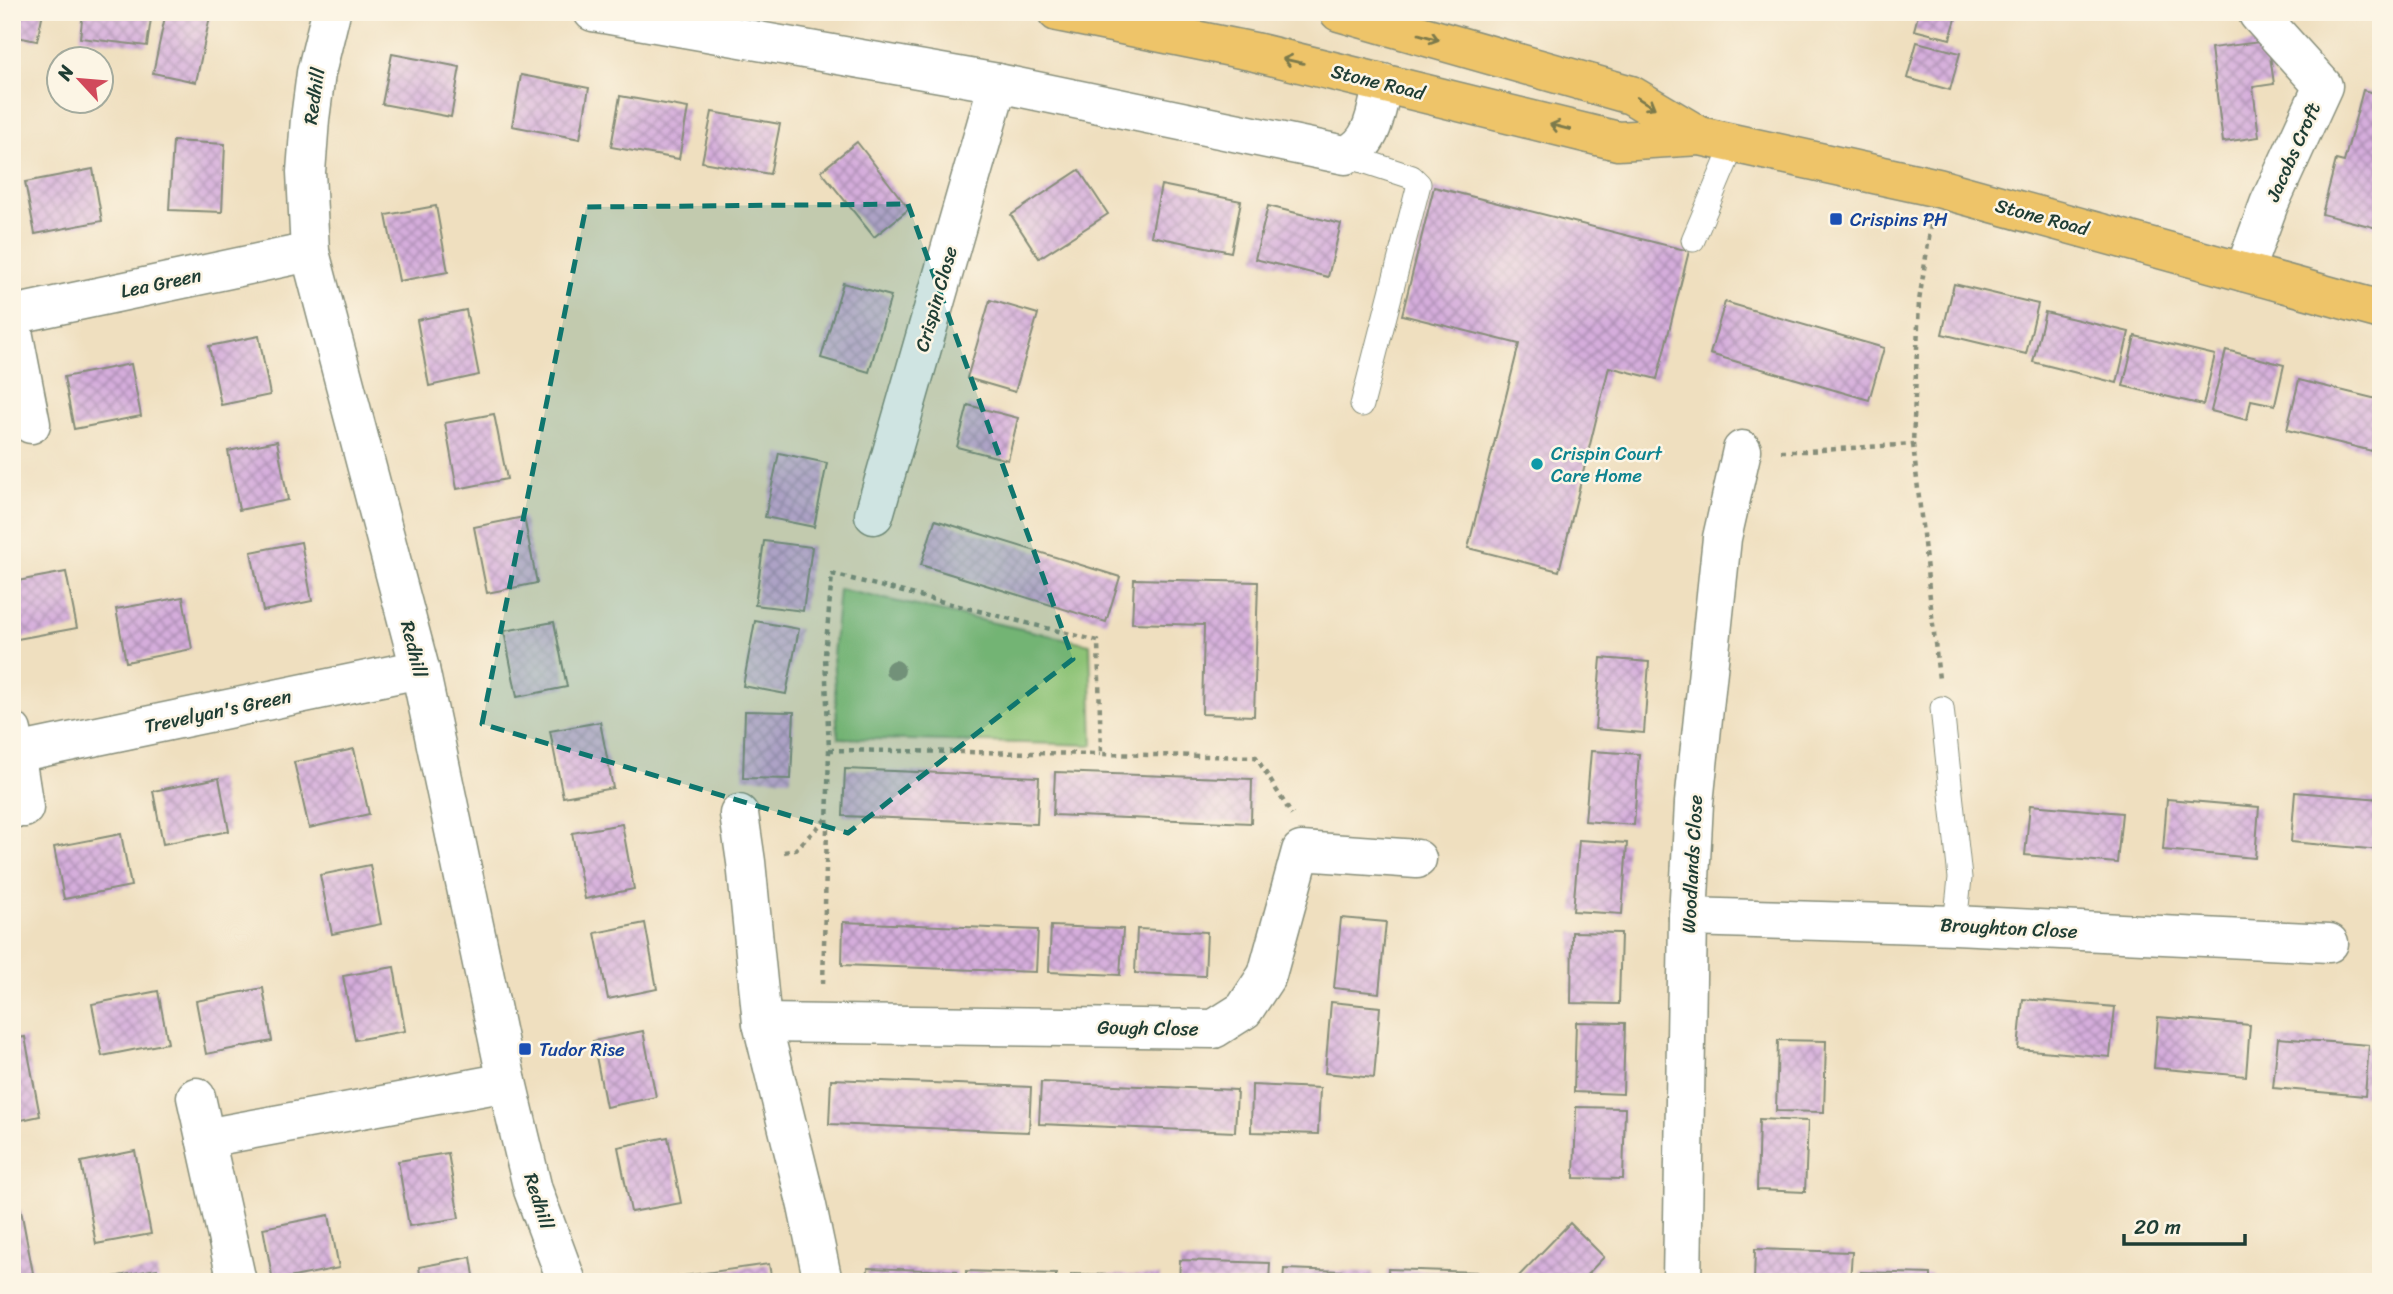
<svg xmlns="http://www.w3.org/2000/svg" width="2393" height="1294" font-family="Sriracha,sans-serif">
  <style>
    .grass { fill: #8dc376; stroke: #568055; stroke-width: 2 }
    .building { fill: url(#building-cross-hatch) }
    .lines { fill: none; stroke-linecap: round; stroke-linejoin: round }
    .lane-casing { stroke: #878e7a; stroke-width: 25 }
    .street-casing { stroke: #878e7a; stroke-width: 41 }
    .highway-casing { stroke: #878e7a; stroke-width: 41 }
    .path { stroke: #878e7a; stroke-width: 4.5; stroke-dasharray: 5 5; stroke-linecap: butt }
    .lane { stroke: #fff; stroke-width: 23 }
    .street { stroke: #fff; stroke-width: 38 }
    .highway { stroke: #eec469; stroke-width: 38 }
    .tree { fill: #8b987b }
    .oneway { stroke: #7c7a4c }
    .marked { fill: #0f766e; fill-opacity: 0.2; stroke: #0f766e; stroke-width: 5; stroke-dasharray: 14 9; stroke-linejoin: round }
    .transit-dot { fill: #1a4fb4; stroke: #fcf5e5; stroke-width: 2.5 }
    .culture-dot { fill: #0f9aa8; stroke: #fcf5e5; stroke-width: 2.5 }
    .labels { text-anchor: middle; dominant-baseline: central; stroke-width: 5; stroke-linejoin: round; paint-order: stroke }
    .street-label { font-size: 19px; fill: #1f3d34; stroke: #fcf5e5 }
    .transit-label { font-size: 19px; fill: #164399; stroke: #fcf5e5; text-anchor: start }
    .culture-label { font-size: 19px; fill: #0d838f; stroke: #fcf5e5; text-anchor: start }
  </style>
  <defs>
    <pattern id="building-cross-hatch" width="8" height="8" patternUnits="userSpaceOnUse" patternTransform="scale(1.75)"><rect width="8" height="8" fill="#d5addc"/><path d="M0 0l8 8M0 8l8-8" fill="none" stroke="#ac8eb3"/></pattern>
  </defs>
  <rect width="100%" height="100%" fill="#fcf5e5"/>
  <filter id="ink" filterUnits="userSpaceOnUse"><feTurbulence type="fractalNoise" baseFrequency=".0143" numOctaves="2"/><feDisplacementMap in="SourceGraphic" scale="14" xChannelSelector="R" yChannelSelector="G"/><feConvolveMatrix kernelMatrix="1 2 1 2 8 2 1 2 1" color-interpolation-filters="sRGB"/></filter>
  <filter id="wash" filterUnits="userSpaceOnUse"><feTurbulence type="fractalNoise" baseFrequency=".00686" numOctaves="4" result="noise"/><feDisplacementMap in="SourceGraphic" scale="28" xChannelSelector="R" yChannelSelector="G"/><feGaussianBlur stdDeviation="1.57" result="paint"/><feColorMatrix in="noise" values="0 0 0 0 0 0 0 0 0 0 0 0 0 0 0 0 0 1.4 0 .05"/><feComposite in="paint" operator="in"/></filter>
  <g filter="url(#wash)">
    <rect width="100%" height="100%" fill="#efdfbf"/>
    <polygon class="grass" points="839,589 1090,644 1093,745 838,738 833,655"/>
    <g id="blocks">
      <g class="building">
        <polygon points="12,12 43,12 37,41 12,36"/>
        <polygon points="83,12 152,12 147,46 80,38"/>
        <polygon points="166,12 211,12 196,82 153,73"/>
        <polygon points="1919,12 1958,12 1950,39 1914,30"/>
        <polygon points="2268,41 2274,84 2253,87 2259,137 2223,142 2211,48"/>
        <polygon points="1917,42 1960,53 1950,90 1907,78"/>
        <polygon points="392,54 460,67 451,117 382,104"/>
        <polygon points="521,75 589,88 580,139 512,126"/>
        <polygon points="2363,90 2381,95 2381,229 2322,214 2336,160 2344,162"/>
        <polygon points="620,96 688,108 679,159 611,147"/>
        <polygon points="712,112 780,124 770,174 702,162"/>
        <polygon points="173,141 225,144 222,212 169,210"/>
        <polygon points="857,142 909,209 874,237 821,171"/>
        <polygon points="93,169 102,221 35,234 25,182"/>
        <polygon points="1079,170 1108,214 1039,258 1011,215"/>
        <polygon points="1161,185 1241,201 1231,252 1151,236"/>
        <polygon points="1434,187 1689,251 1657,379 1609,367 1559,571 1468,548 1519,344 1402,315"/>
        <polygon points="436,206 448,272 399,281 386,215"/>
        <polygon points="1268,206 1341,224 1328,277 1255,259"/>
        <polygon points="843,283 891,296 869,372 821,358"/>
        <polygon points="1954,284 2038,304 2026,354 1942,334"/>
        <polygon points="990,300 1038,314 1015,392 967,378"/>
        <polygon points="1725,302 1884,348 1869,400 1710,354"/>
        <polygon points="466,310 479,375 429,386 417,320"/>
        <polygon points="2045,312 2129,332 2117,383 2033,362"/>
        <polygon points="259,336 270,395 221,405 209,346"/>
        <polygon points="2135,336 2215,355 2203,405 2123,386"/>
        <polygon points="2226,350 2284,365 2275,405 2251,400 2247,420 2211,411"/>
        <polygon points="131,364 141,416 74,429 64,377"/>
        <polygon points="2299,380 2381,400 2381,415 2372,451 2287,430"/>
        <polygon points="968,405 1018,418 1008,460 957,447"/>
        <polygon points="494,414 507,479 457,489 445,423"/>
        <polygon points="277,441 288,500 239,510 228,451"/>
        <polygon points="779,453 827,463 814,527 765,517"/>
        <polygon points="524,517 537,583 487,593 474,527"/>
        <polygon points="935,520 1120,577 1106,622 921,565"/>
        <polygon points="764,541 812,547 803,611 755,605"/>
        <polygon points="301,542 312,601 263,611 251,552"/>
        <polygon points="66,572 77,628 12,640 12,582"/>
        <polygon points="1134,579 1258,582 1254,716 1202,714 1204,625 1132,623"/>
        <polygon points="183,597 192,649 126,662 116,609"/>
        <polygon points="755,621 799,629 786,694 743,686"/>
        <polygon points="554,622 567,687 517,697 504,631"/>
        <polygon points="1601,658 1649,662 1644,733 1595,729"/>
        <polygon points="745,711 794,712 791,779 743,778"/>
        <polygon points="600,722 613,788 563,797 550,731"/>
        <polygon points="354,749 369,814 309,828 294,762"/>
        <polygon points="1591,751 1639,754 1634,825 1585,821"/>
        <polygon points="845,769 1039,777 1037,824 843,816"/>
        <polygon points="1055,772 1252,779 1251,823 1053,815"/>
        <polygon points="219,778 229,831 163,844 153,791"/>
        <polygon points="2295,792 2381,799 2381,850 2291,842"/>
        <polygon points="2167,799 2259,807 2255,858 2163,850"/>
        <polygon points="2030,805 2122,813 2117,863 2025,855"/>
        <polygon points="622,824 634,889 585,899 572,833"/>
        <polygon points="121,834 131,886 64,899 54,847"/>
        <polygon points="1579,840 1627,843 1622,914 1573,911"/>
        <polygon points="370,865 381,924 332,934 320,875"/>
        <polygon points="1341,918 1386,922 1379,993 1334,988"/>
        <polygon points="843,922 1038,930 1036,972 842,965"/>
        <polygon points="645,923 657,989 608,999 595,933"/>
        <polygon points="1051,926 1123,929 1120,975 1049,972"/>
        <polygon points="1137,929 1207,932 1205,976 1135,973"/>
        <polygon points="1572,932 1621,933 1619,1004 1571,1003"/>
        <polygon points="394,967 405,1031 355,1040 343,976"/>
        <polygon points="263,988 272,1041 206,1054 196,1001"/>
        <polygon points="158,991 168,1043 102,1056 92,1004"/>
        <polygon points="2023,999 2115,1007 2110,1057 2018,1049"/>
        <polygon points="1331,1002 1380,1007 1374,1078 1325,1073"/>
        <polygon points="2158,1017 2250,1025 2246,1076 2154,1068"/>
        <polygon points="1576,1022 1625,1023 1623,1094 1574,1092"/>
        <polygon points="643,1031 656,1097 606,1107 593,1041"/>
        <polygon points="25,1037 40,1116 12,1122 12,1039"/>
        <polygon points="2278,1038 2369,1045 2365,1096 2273,1088"/>
        <polygon points="1778,1040 1826,1041 1824,1112 1776,1111"/>
        <polygon points="831,1079 1031,1087 1029,1132 829,1124"/>
        <polygon points="1041,1082 1237,1090 1235,1132 1039,1124"/>
        <polygon points="1252,1085 1320,1088 1318,1134 1251,1132"/>
        <polygon points="1576,1107 1625,1108 1623,1179 1574,1178"/>
        <polygon points="1759,1119 1808,1121 1805,1192 1757,1190"/>
        <polygon points="668,1137 681,1203 631,1212 618,1147"/>
        <polygon points="135,1151 151,1234 96,1244 81,1162"/>
        <polygon points="448,1153 459,1218 409,1226 398,1161"/>
        <polygon points="21,1210 33,1273 12,1277 12,1212"/>
        <polygon points="329,1215 339,1268 273,1281 263,1228"/>
        <polygon points="1570,1223 1604,1257 1580,1282 1513,1282"/>
        <polygon points="1755,1249 1852,1252 1850,1282 1754,1282"/>
        <polygon points="471,1257 475,1282 421,1282 419,1267"/>
        <polygon points="1180,1260 1270,1263 1269,1282 1179,1282"/>
        <polygon points="769,1264 772,1282 654,1282 654,1280"/>
        <polygon points="868,1268 957,1271 957,1282 867,1282"/>
        <polygon points="157,1269 159,1282 108,1282 107,1278"/>
        <polygon points="1284,1269 1373,1272 1373,1282 1283,1282"/>
        <polygon points="1388,1269 1477,1272 1477,1282 1387,1282"/>
        <polygon points="966,1271 1056,1274 1056,1282 966,1282"/>
        <polygon points="1861,1272 1931,1274 1931,1282 1860,1282"/>
        <polygon points="1071,1274 1160,1276 1160,1282 1071,1282"/>
        <polygon points="2101,1278 2138,1279 2138,1282 2101,1282"/>
      </g>
    </g>
  </g>
  <g filter="url(#ink)">
    <use href="#blocks" fill-opacity="0" stroke="#878e7a" stroke-width="2"/>
    <g class="lines">
      <defs>
        <g id="lane">
          <polyline points="1345,155 1412,177 1419,184 1362,405"/>
          <polyline points="1693,240 1734,143"/>
          <polyline points="1942,708 1960,878 1955,925"/>
        </g>
        <g id="street">
          <polyline points="331,12 316,73 310,119 306,172 310,252 420,669 507,1082 533,1190 567,1282"/>
          <path d="M593 12 998 83 1345 155C1374 145 1376 110 1383 83"/>
          <polyline points="2244,272 2269,204 2323,86 2258,14 2259,12"/>
          <polyline points="12,315 310,252"/>
          <polyline points="12,326 31,424"/>
          <polyline points="874,515 998,83"/>
          <polyline points="12,731 24,808"/>
          <polyline points="16,753 420,669"/>
          <polyline points="739,814 746,862 762,1023 807,1206 823,1282"/>
          <polyline points="1688,917 1955,925 2329,943"/>
          <polyline points="762,1023 1214,1029 1244,1010 1267,975 1301,851 1417,859"/>
          <polyline points="196,1097 237,1282"/>
          <polyline points="205,1138 507,1082"/>
          <polyline points="1682,1282 1688,917 1694,803 1722,538 1742,450"/>
        </g>
        <g id="highway">
          <polyline points="1057,12 1255,52 1618,141 1700,136 1938,188 2381,310"/>
          <polyline points="1339,12 1631,95 1700,136"/>
        </g>
      </defs>
      <use href="#lane" class="lane-casing"/>
      <use href="#street" class="street-casing"/>
      <use href="#highway" class="highway-casing"/>
      <g class="path">
        <polyline points="1931,225 1919,301 1913,444 1939,679"/>
        <polyline points="1781,451 1807,451 1913,444"/>
        <polyline points="829,750 1101,754"/>
        <polyline points="784,852 795,850 828,817"/>
        <polyline points="823,984 829,750 825,656 832,574 1098,641 1101,754 1256,757 1292,815"/>
      </g>
      <use href="#lane" class="lane"/>
      <use href="#street" class="street"/>
      <use href="#highway" class="highway"/>
    </g>
    <circle class="tree" cx="895" cy="670" r="10"/>
    <defs><path id="oneway-shaft" d="M-6 0H5M1.5-3L5.5 0L1.5 3" fill="none" stroke-width="1.6" stroke-linecap="round" stroke-linejoin="round" transform="scale(1.75)"/></defs>
    <g class="oneway">
      <use href="#oneway-shaft" transform="translate(1429 37) rotate(16)"/>
      <use href="#oneway-shaft" transform="translate(1293 61) rotate(-167)"/>
      <use href="#oneway-shaft" transform="translate(1646 103) rotate(31)"/>
      <use href="#oneway-shaft" transform="translate(1560 127) rotate(-166)"/>
    </g>
  </g>
  <path class="marked" d="M908 204 1073 659 848 833 482 724 586 207Z"/>
  <g class="transit-dot">
    <rect x="1829" y="212" width="14" height="14" rx="3.5"/>
    <rect x="518" y="1042" width="14" height="14" rx="3.5"/>
  </g>
  <circle class="culture-dot" cx="1537" cy="464" r="7"/>
  <g class="labels">
    <g class="street-label">
      <text transform="translate(1378 82) rotate(14)">Stone Road</text>
      <text transform="translate(314 96) rotate(-82)">Redhill</text>
      <text transform="translate(2293 152) rotate(-66)">Jacobs Croft</text>
      <text transform="translate(2042 217) rotate(15)">Stone Road</text>
      <text transform="translate(161 283) rotate(-12)">Lea Green</text>
      <text transform="translate(936 299) rotate(-74)">Crispin Close</text>
      <text transform="translate(414 649) rotate(76)">Redhill</text>
      <text transform="translate(218 711) rotate(-12)">Trevelyan's Green</text>
      <text transform="translate(1692 864) rotate(-87)">Woodlands Close</text>
      <text transform="translate(2009 928) rotate(3)">Broughton Close</text>
      <text transform="translate(1148 1028) rotate(1)">Gough Close</text>
      <text transform="translate(539 1201) rotate(72)">Redhill</text>
    </g>
    <g class="transit-label">
      <text x="1850" y="219">Crispins PH</text>
      <text x="539" y="1049">Tudor Rise</text>
    </g>
    <g class="culture-label">
      <text x="1551" y="453">Crispin Court<tspan x="1551" dy="22">Care Home</tspan></text>
    </g>
  </g>
  <rect width="2393" height="1294" fill="none" stroke="#fcf5e5" stroke-width="42"/>
  <g transform="translate(80 80) rotate(296)"><circle r="33" fill="#fcf5e5" stroke="#a4ab9e" stroke-width="2"/>
  <path d="M0-5L12 26L0 18L-12 26Z" fill="#d1495b"/>
  <text y="-10" font-size="19" font-weight="bold" text-anchor="middle" fill="#1f3d34">N</text>
  </g>
  <path d="M2124 1234v10h121v-10" fill="none" stroke="#1f3d34" stroke-width="3.5"/>
  <text x="2134" y="1234" font-size="21" fill="#1f3d34" stroke="#fcf5e5" stroke-width="5" paint-order="stroke">20 m</text>
</svg>
